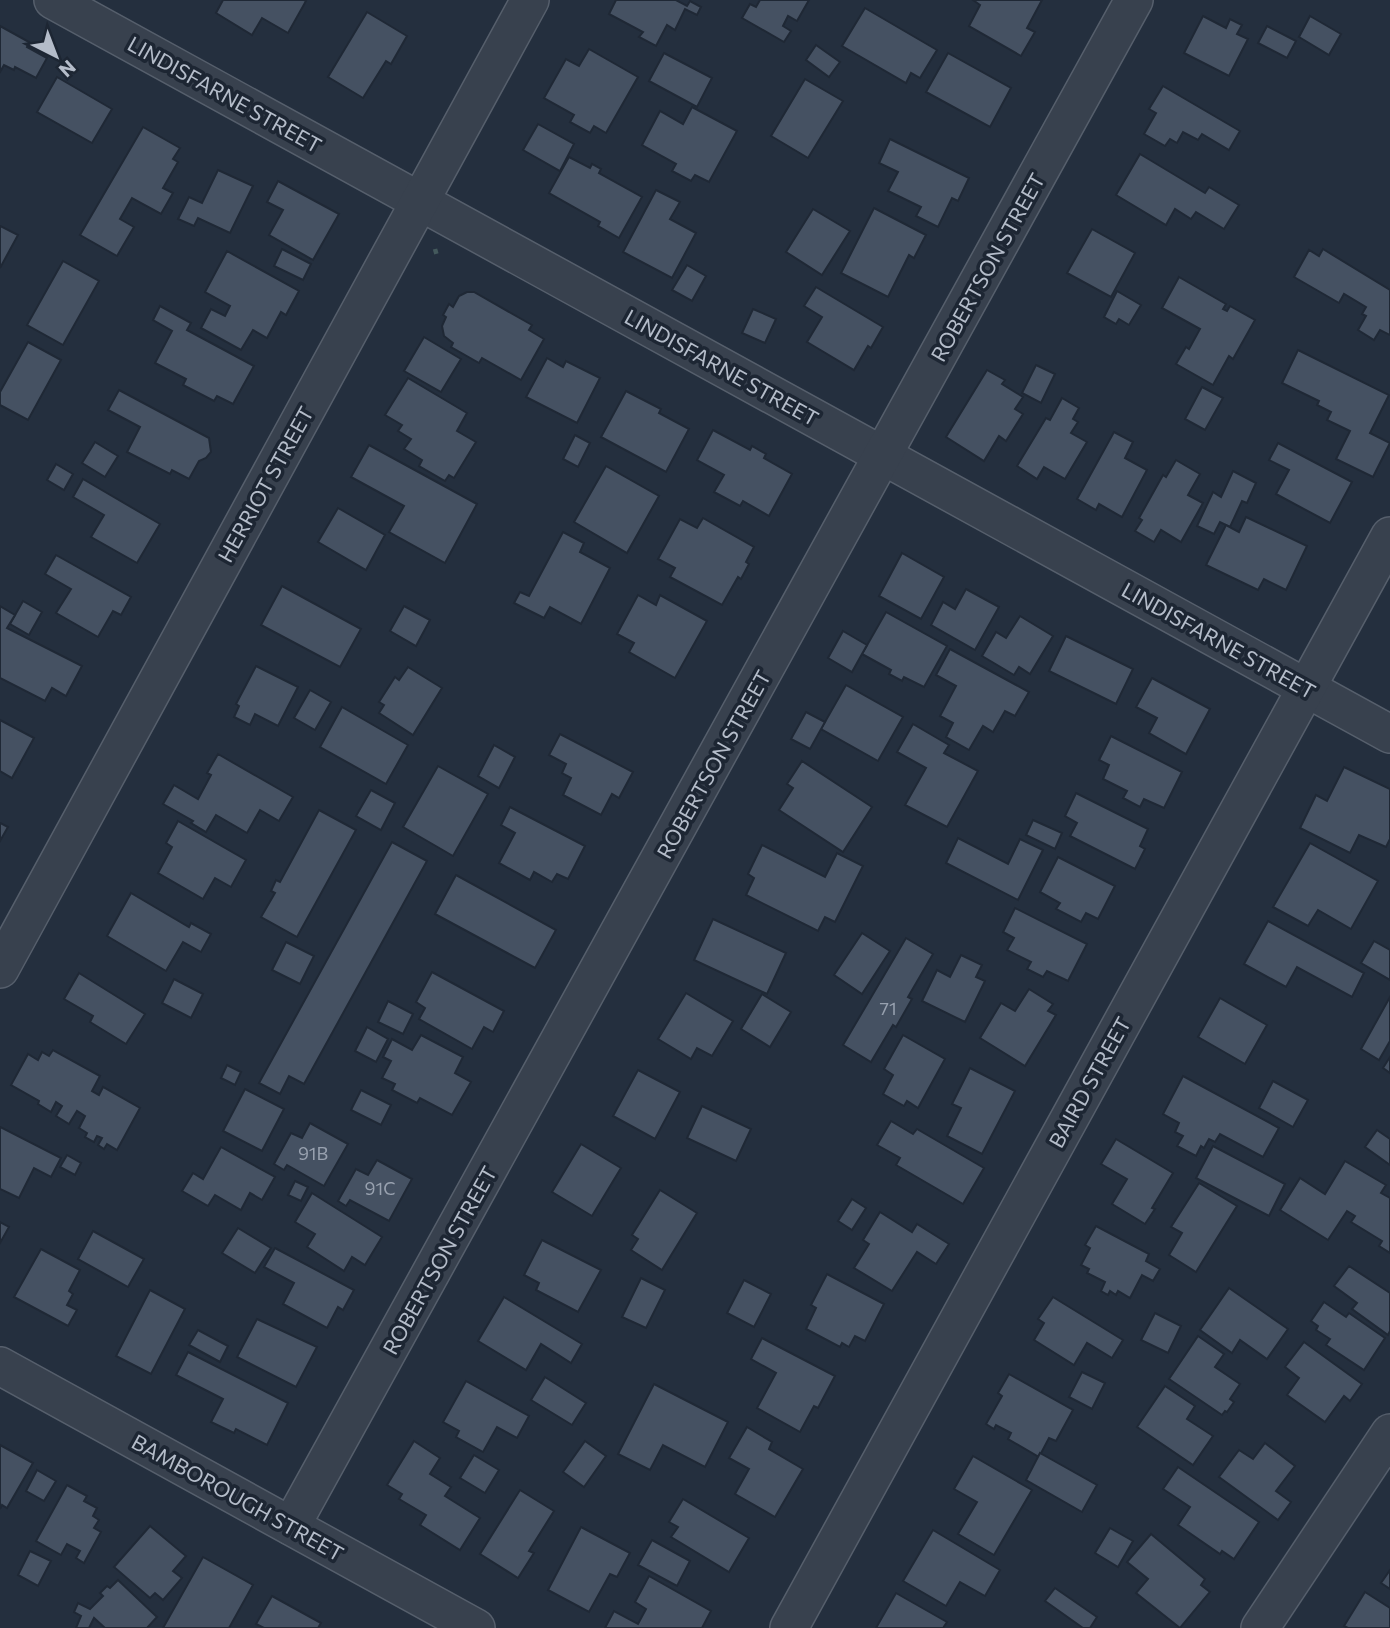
<svg xmlns="http://www.w3.org/2000/svg" width="1390" height="1628" font-family="Commissioner,sans-serif">
  <style>
    .building { fill: #455162; stroke: #1f2835; stroke-width: 2 }
    .lines { fill: none; stroke-linecap: round; stroke-linejoin: round }
    .minor-casing { stroke: #565f6c; stroke-width: 40 }
    .path { stroke: #44595c; stroke-width: 4.5; stroke-dasharray: 5 5; stroke-linecap: butt }
    .minor { stroke: #38414e; stroke-width: 37 }
    .labels { text-anchor: middle; dominant-baseline: central; stroke-width: 7; stroke-linejoin: round; paint-order: stroke }
    .number-label { font-size: 18px; fill: #98a1af }
    .street-label { font-size: 21px; fill: #b4bcc9; stroke: #1d2633 }
  </style>
  <rect width="100%" height="100%" fill="#242f3e"/>
  <g class="building">
    <polygon points="223,0 304,0 306,1 288,33 262,18 252,35 216,13"/>
    <polygon points="616,0 676,0 687,6 690,1 701,7 697,15 685,9 675,30 667,25 656,46 639,37 643,32 609,14"/>
    <polygon points="760,0 809,0 797,21 788,16 783,26 791,31 784,42 742,18 750,4 756,7"/>
    <polygon points="973,0 1042,0 1027,28 1035,32 1021,56 969,26 980,5"/>
    <polygon points="865,8 937,50 920,78 911,73 906,83 842,46"/>
    <polygon points="367,12 407,36 391,64 386,61 363,98 328,77"/>
    <polygon points="1203,16 1226,28 1230,19 1242,25 1237,34 1248,39 1229,76 1184,53"/>
    <polygon points="1310,16 1341,34 1329,55 1299,37"/>
    <polygon points="0,26 29,42 27,47 47,58 36,78 15,67 14,70 4,65 0,72"/>
    <polygon points="1267,26 1296,41 1287,58 1258,43"/>
    <polygon points="816,45 840,62 829,77 806,60"/>
    <polygon points="589,49 638,77 606,133 594,126 590,133 570,122 574,115 544,98 566,59 579,66"/>
    <polygon points="664,53 712,78 697,107 649,81"/>
    <polygon points="948,53 1011,88 990,127 926,92"/>
    <polygon points="57,77 112,109 92,143 37,112"/>
    <polygon points="805,79 843,101 808,158 771,136"/>
    <polygon points="1163,86 1240,131 1229,150 1202,134 1198,140 1183,132 1177,143 1170,139 1165,146 1144,134 1156,113 1149,109"/>
    <polygon points="692,107 737,131 709,182 695,175 691,181 672,171 676,164 642,145 660,111 683,124"/>
    <polygon points="538,124 574,144 560,171 523,150"/>
    <polygon points="143,127 180,148 173,159 178,162 163,188 173,193 161,214 132,198 120,219 134,227 117,256 80,235"/>
    <polygon points="890,139 969,178 958,201 952,198 938,227 916,216 921,207 888,191 898,172 879,163"/>
    <polygon points="1140,154 1205,193 1209,187 1239,205 1224,229 1196,212 1191,219 1175,209 1166,225 1116,195"/>
    <polygon points="569,157 590,168 592,164 601,169 599,173 642,197 619,238 598,226 600,222 549,193"/>
    <polygon points="218,170 253,186 230,233 198,218 194,226 178,219 189,197 202,203"/>
    <polygon points="278,181 339,214 313,260 269,235 283,210 267,202"/>
    <polygon points="656,190 680,202 670,219 696,233 672,278 623,252"/>
    <polygon points="874,208 926,235 914,258 909,255 888,297 841,273"/>
    <polygon points="813,209 850,231 822,275 786,252"/>
    <polygon points="0,226 18,235 0,268"/>
    <polygon points="1092,229 1135,253 1111,297 1067,273"/>
    <polygon points="282,249 311,264 303,280 274,266"/>
    <polygon points="1323,249 1390,290 1390,335 1380,330 1374,340 1358,330 1366,316 1362,314 1366,307 1344,294 1339,303 1294,277 1309,250 1319,256"/>
    <polygon points="227,251 299,291 286,315 281,312 267,338 253,330 241,350 201,328 211,309 225,316 230,306 205,292"/>
    <polygon points="63,261 99,281 63,345 27,325"/>
    <polygon points="687,265 706,276 692,301 672,290"/>
    <polygon points="1179,277 1226,304 1223,309 1227,311 1230,306 1255,320 1233,359 1229,356 1213,385 1176,364 1186,347 1189,349 1200,329 1162,308"/>
    <polygon points="816,287 883,327 871,348 868,346 854,370 807,342 822,317 804,306"/>
    <polygon points="1117,291 1141,305 1129,325 1119,319 1116,324 1104,317"/>
    <polygon points="467,292 474,292 532,325 529,330 544,339 521,380 482,358 479,363 451,347 453,343 444,336 442,326 446,317 443,315 449,304 453,307 459,296"/>
    <polygon points="160,306 191,323 187,330 254,366 233,404 217,396 214,401 183,385 186,379 155,363 172,331 153,320"/>
    <polygon points="753,309 776,319 765,343 742,333"/>
    <polygon points="424,337 461,359 441,392 404,371"/>
    <polygon points="28,342 61,360 28,420 0,405 0,392"/>
    <polygon points="1298,350 1389,395 1370,433 1390,443 1373,477 1336,459 1350,431 1327,420 1331,412 1317,405 1319,401 1282,383"/>
    <polygon points="547,358 563,367 566,361 600,378 577,423 526,397"/>
    <polygon points="1036,365 1055,374 1041,403 1022,393"/>
    <polygon points="987,370 1005,380 1002,384 1023,397 1015,409 1023,414 1006,441 999,436 984,461 946,437"/>
    <polygon points="408,378 467,413 457,431 476,442 454,478 449,475 445,481 419,466 422,460 404,449 411,439 398,431 402,425 385,415"/>
    <polygon points="1202,387 1223,398 1205,430 1185,419"/>
    <polygon points="119,390 209,438 211,452 206,458 199,461 189,479 172,470 170,474 127,452 140,427 108,410"/>
    <polygon points="626,391 661,409 659,413 689,429 666,472 601,437"/>
    <polygon points="1062,398 1079,408 1073,419 1078,422 1071,433 1087,442 1065,479 1044,467 1037,479 1017,466 1046,418 1050,420"/>
    <polygon points="713,430 750,450 752,446 766,454 764,458 792,474 769,516 743,501 740,506 714,492 724,475 697,460"/>
    <polygon points="1114,432 1133,442 1125,458 1147,470 1122,517 1099,504 1096,510 1077,499"/>
    <polygon points="575,435 590,443 578,467 563,459"/>
    <polygon points="95,442 118,456 105,477 82,463"/>
    <polygon points="1278,443 1352,482 1330,523 1276,494 1289,470 1269,460"/>
    <polygon points="369,445 477,504 445,563 389,532 404,506 351,477"/>
    <polygon points="1176,460 1200,474 1188,495 1203,503 1181,542 1161,530 1154,542 1135,531 1142,520 1139,518 1163,475 1166,477"/>
    <polygon points="56,464 73,474 64,490 47,480"/>
    <polygon points="606,466 659,496 627,553 574,522"/>
    <polygon points="1233,471 1256,483 1247,503 1242,501 1230,527 1220,522 1214,534 1197,526 1213,492 1221,497"/>
    <polygon points="83,479 160,524 137,563 91,537 104,515 73,497"/>
    <polygon points="338,508 385,535 366,570 318,542"/>
    <polygon points="1246,517 1307,546 1286,590 1264,579 1258,590 1206,565 1226,525 1239,532"/>
    <polygon points="703,518 754,547 746,562 749,564 741,579 738,577 722,605 670,577 675,568 658,559 680,519 697,528"/>
    <polygon points="563,532 584,543 580,552 610,568 581,624 550,607 544,618 514,603 520,592 529,596"/>
    <polygon points="902,553 944,577 921,619 879,596"/>
    <polygon points="56,555 131,597 121,615 113,611 98,637 56,613 71,589 45,574"/>
    <polygon points="282,586 361,629 340,667 261,625"/>
    <polygon points="966,589 999,607 975,650 931,625 943,602 955,609"/>
    <polygon points="638,595 656,605 660,595 707,621 675,678 629,652 634,643 617,634"/>
    <polygon points="23,601 42,612 29,635 10,624"/>
    <polygon points="0,606 15,615 7,628 82,666 66,696 52,688 45,701 0,678"/>
    <polygon points="404,606 430,620 416,646 390,631"/>
    <polygon points="886,612 947,646 924,687 904,677 902,681 889,674 891,670 862,654"/>
    <polygon points="1020,616 1053,636 1030,674 1019,667 1014,675 982,656 996,632 1006,638"/>
    <polygon points="843,631 867,645 852,672 828,658"/>
    <polygon points="1066,636 1133,669 1116,704 1049,671"/>
    <polygon points="950,649 1029,692 1015,716 1005,711 993,732 983,726 969,750 946,737 953,723 940,716 956,686 936,675"/>
    <polygon points="256,666 298,687 278,726 255,714 250,725 234,717 239,706 236,704"/>
    <polygon points="408,667 442,688 413,735 379,713 384,705 379,702 395,677 399,680"/>
    <polygon points="1152,678 1210,709 1186,754 1149,733 1157,718 1136,707"/>
    <polygon points="846,685 903,717 878,761 821,729"/>
    <polygon points="310,690 331,702 315,730 294,718"/>
    <polygon points="342,707 408,745 386,784 320,747"/>
    <polygon points="806,712 825,722 810,749 791,739"/>
    <polygon points="0,720 34,738 12,778 0,771"/>
    <polygon points="913,724 949,745 944,753 978,771 947,827 905,805 926,768 897,752"/>
    <polygon points="560,734 633,772 619,798 612,794 601,815 563,795 571,778 562,773 566,764 549,755"/>
    <polygon points="1111,736 1182,772 1164,808 1144,799 1140,807 1123,798 1127,791 1103,779 1109,765 1099,760"/>
    <polygon points="494,745 515,757 499,788 478,776"/>
    <polygon points="218,754 293,797 279,821 260,810 247,833 216,815 206,832 191,823 193,821 163,804 174,785 198,799 211,775 207,773"/>
    <polygon points="802,761 872,807 843,852 779,810 793,788 787,784"/>
    <polygon points="438,766 488,794 453,856 403,827"/>
    <polygon points="1344,767 1390,789 1390,839 1386,847 1359,835 1350,853 1300,828 1316,795 1327,801"/>
    <polygon points="371,790 395,803 381,830 356,816"/>
    <polygon points="1076,793 1148,829 1140,846 1145,849 1135,869 1070,836 1077,823 1065,816"/>
    <polygon points="510,807 585,846 568,879 557,874 552,882 534,872 530,880 499,863 515,833 501,825"/>
    <polygon points="319,810 356,830 297,937 261,917 275,893 271,891 276,880 280,882"/>
    <polygon points="1033,820 1062,833 1055,849 1026,835"/>
    <polygon points="178,821 246,860 231,887 215,878 203,899 158,873 172,847 166,843"/>
    <polygon points="0,823 8,827 0,841"/>
    <polygon points="958,838 1008,864 1020,839 1043,850 1018,900 946,863"/>
    <polygon points="392,842 427,861 304,1084 289,1076 280,1094 259,1083"/>
    <polygon points="1310,843 1378,881 1351,929 1318,910 1308,926 1273,907"/>
    <polygon points="762,845 825,877 837,853 863,866 835,922 825,917 818,931 746,895 754,878 748,874"/>
    <polygon points="1058,857 1115,886 1098,919 1086,913 1081,922 1056,909 1060,903 1040,892"/>
    <polygon points="456,875 556,930 535,968 435,914"/>
    <polygon points="131,893 189,927 191,923 211,934 201,952 183,942 166,971 107,936"/>
    <polygon points="1015,908 1087,944 1068,981 1047,971 1043,977 1027,969 1031,962 1007,950 1014,938 1003,932"/>
    <polygon points="713,919 786,953 767,994 694,960"/>
    <polygon points="1268,921 1364,973 1352,997 1297,967 1286,987 1244,964"/>
    <polygon points="862,933 890,951 862,994 834,975"/>
    <polygon points="906,938 933,954 908,997 912,999 896,1027 893,1025 871,1062 843,1045"/>
    <polygon points="1374,941 1390,950 1390,980 1361,963"/>
    <polygon points="286,942 314,956 300,984 272,970"/>
    <polygon points="961,955 982,965 976,977 985,981 965,1022 922,1001 937,970 950,977"/>
    <polygon points="432,972 504,1011 493,1032 484,1027 472,1049 419,1019 425,1008 416,1002"/>
    <polygon points="79,973 145,1014 126,1044 90,1022 93,1016 64,999"/>
    <polygon points="174,979 203,994 191,1018 162,1003"/>
    <polygon points="1029,989 1053,1004 1048,1011 1056,1015 1025,1066 980,1038 1001,1003 1015,1011"/>
    <polygon points="686,993 733,1021 712,1056 697,1048 691,1059 658,1039"/>
    <polygon points="762,994 791,1012 770,1047 741,1029"/>
    <polygon points="1390,997 1390,1041 1379,1060 1361,1049"/>
    <polygon points="1220,998 1267,1025 1245,1064 1198,1037"/>
    <polygon points="388,1001 413,1014 403,1034 378,1022"/>
    <polygon points="367,1027 388,1039 376,1062 355,1051"/>
    <polygon points="421,1035 463,1057 455,1073 471,1082 452,1115 420,1098 417,1103 392,1090 395,1084 382,1078 391,1061 383,1057 392,1039 412,1050"/>
    <polygon points="903,1035 945,1059 918,1108 907,1101 904,1106 883,1094 893,1075 884,1069"/>
    <polygon points="53,1050 100,1076 92,1091 99,1095 103,1087 140,1108 117,1150 107,1144 104,1149 98,1145 102,1138 97,1136 94,1142 85,1137 87,1133 79,1128 85,1116 77,1111 69,1124 56,1116 62,1106 56,1102 51,1112 38,1104 39,1101 11,1085 28,1054 38,1060 42,1052 49,1056"/>
    <polygon points="1390,1057 1390,1073 1383,1068"/>
    <polygon points="227,1065 241,1072 235,1085 221,1078"/>
    <polygon points="970,1068 1015,1091 982,1154 947,1136 961,1108 952,1104"/>
    <polygon points="638,1070 680,1092 655,1139 613,1116"/>
    <polygon points="1183,1076 1279,1128 1263,1157 1220,1134 1215,1142 1209,1139 1204,1148 1201,1146 1196,1156 1177,1146 1183,1136 1175,1132 1179,1123 1163,1114"/>
    <polygon points="1273,1081 1308,1100 1293,1127 1259,1108"/>
    <polygon points="245,1089 284,1109 262,1151 223,1131"/>
    <polygon points="361,1090 391,1105 381,1125 351,1110"/>
    <polygon points="702,1106 751,1129 736,1161 687,1138"/>
    <polygon points="891,1121 913,1134 917,1129 984,1168 963,1204 896,1165 900,1158 877,1145"/>
    <polygon points="310,1123 348,1144 324,1186 287,1165 284,1170 274,1164 291,1133 302,1138"/>
    <polygon points="0,1127 61,1158 51,1177 34,1168 19,1198 0,1189"/>
    <polygon points="1377,1130 1390,1139 1390,1165 1365,1147"/>
    <polygon points="1116,1139 1173,1173 1152,1208 1155,1209 1145,1224 1112,1204 1127,1179 1101,1164"/>
    <polygon points="581,1144 621,1168 592,1216 552,1192"/>
    <polygon points="1213,1146 1285,1184 1269,1216 1196,1178"/>
    <polygon points="221,1147 275,1177 262,1200 250,1193 241,1210 215,1195 208,1206 182,1191 193,1173 203,1179"/>
    <polygon points="67,1155 81,1163 75,1175 60,1167"/>
    <polygon points="377,1160 412,1179 389,1221 350,1200 346,1206 338,1201 356,1169 368,1175"/>
    <polygon points="1345,1161 1386,1185 1381,1193 1390,1198 1390,1253 1379,1246 1382,1241 1351,1222 1355,1216 1347,1211 1328,1240 1280,1210 1300,1178 1325,1194"/>
    <polygon points="295,1181 308,1187 301,1201 288,1195"/>
    <polygon points="1199,1183 1237,1206 1196,1272 1169,1255 1182,1233 1171,1227"/>
    <polygon points="660,1190 697,1213 662,1270 631,1250 638,1239 632,1235"/>
    <polygon points="312,1193 382,1237 365,1265 352,1257 344,1271 307,1247 315,1234 295,1222"/>
    <polygon points="852,1199 866,1208 852,1230 838,1221"/>
    <polygon points="880,1212 912,1232 917,1224 949,1244 936,1264 917,1252 892,1291 854,1268 869,1244 863,1240"/>
    <polygon points="0,1222 9,1227 0,1243"/>
    <polygon points="1096,1226 1149,1254 1146,1261 1160,1269 1153,1281 1142,1275 1130,1298 1118,1291 1116,1295 1110,1291 1108,1295 1101,1291 1105,1282 1087,1273 1089,1269 1081,1265 1090,1248 1085,1245"/>
    <polygon points="238,1228 271,1248 255,1273 222,1253"/>
    <polygon points="93,1231 144,1259 128,1287 78,1259"/>
    <polygon points="542,1240 601,1270 578,1312 536,1290 539,1283 524,1275"/>
    <polygon points="275,1248 354,1290 343,1310 338,1307 327,1328 283,1304 294,1283 264,1267"/>
    <polygon points="41,1249 80,1270 69,1291 73,1294 67,1305 77,1310 68,1326 14,1297"/>
    <polygon points="1349,1266 1390,1293 1390,1331 1388,1335 1352,1309 1357,1303 1334,1286"/>
    <polygon points="827,1274 884,1304 865,1341 855,1336 849,1347 842,1343 840,1347 806,1329 816,1308 811,1305"/>
    <polygon points="641,1278 665,1290 646,1328 622,1317"/>
    <polygon points="744,1280 771,1294 754,1327 727,1313"/>
    <polygon points="1229,1288 1288,1329 1267,1359 1240,1340 1232,1353 1200,1330"/>
    <polygon points="150,1290 185,1309 151,1374 116,1356"/>
    <polygon points="504,1297 582,1344 571,1363 541,1344 526,1370 478,1341"/>
    <polygon points="1053,1297 1123,1340 1112,1358 1087,1343 1074,1365 1034,1340 1044,1323 1038,1319"/>
    <polygon points="1324,1302 1346,1317 1349,1313 1385,1338 1364,1370 1326,1345 1330,1339 1316,1330 1318,1326 1311,1321"/>
    <polygon points="1155,1313 1181,1326 1168,1353 1141,1340"/>
    <polygon points="257,1319 317,1347 296,1387 237,1357"/>
    <polygon points="198,1330 228,1346 220,1362 189,1345"/>
    <polygon points="1198,1336 1224,1354 1215,1367 1240,1384 1230,1399 1234,1402 1227,1412 1225,1411 1222,1415 1169,1379"/>
    <polygon points="762,1338 835,1376 818,1408 814,1406 800,1432 757,1408 776,1373 751,1359"/>
    <polygon points="1304,1342 1362,1384 1350,1401 1344,1396 1325,1422 1287,1395 1299,1378 1285,1367"/>
    <polygon points="188,1352 288,1403 267,1445 236,1429 234,1433 211,1422 223,1399 176,1375"/>
    <polygon points="1082,1372 1105,1383 1092,1409 1069,1397"/>
    <polygon points="1009,1374 1073,1410 1056,1441 1049,1438 1039,1457 1008,1439 1011,1433 996,1425 994,1429 986,1424 1002,1396 998,1393"/>
    <polygon points="545,1377 586,1403 572,1425 531,1400"/>
    <polygon points="466,1381 529,1416 517,1438 497,1427 483,1452 456,1437 459,1431 443,1422"/>
    <polygon points="654,1384 728,1422 705,1467 663,1445 650,1470 618,1454"/>
    <polygon points="1165,1386 1195,1406 1187,1419 1213,1436 1193,1465 1137,1427"/>
    <polygon points="747,1427 772,1442 769,1449 803,1469 775,1517 735,1494 749,1469 729,1458"/>
    <polygon points="414,1441 440,1458 430,1474 451,1487 445,1496 480,1518 460,1550 420,1525 426,1515 399,1499 402,1494 387,1485"/>
    <polygon points="585,1441 606,1456 584,1487 563,1472"/>
    <polygon points="1265,1443 1295,1466 1276,1491 1291,1502 1278,1520 1219,1477 1239,1450 1253,1459"/>
    <polygon points="0,1445 33,1463 7,1508 2,1505 0,1509"/>
    <polygon points="1040,1453 1097,1485 1082,1512 1026,1480"/>
    <polygon points="474,1455 499,1470 485,1493 460,1478"/>
    <polygon points="973,1456 1032,1490 994,1555 958,1534 977,1502 954,1489"/>
    <polygon points="1178,1467 1259,1522 1234,1559 1222,1551 1220,1554 1178,1525 1190,1507 1163,1489"/>
    <polygon points="37,1470 56,1481 44,1501 26,1491"/>
    <polygon points="67,1485 87,1496 84,1501 97,1508 93,1516 99,1520 94,1528 101,1532 84,1563 76,1558 80,1551 67,1544 61,1555 36,1541"/>
    <polygon points="520,1490 554,1511 529,1551 534,1553 518,1578 480,1554"/>
    <polygon points="683,1499 749,1538 729,1572 671,1537 678,1527 669,1522"/>
    <polygon points="150,1526 186,1556 173,1571 182,1578 163,1600 155,1593 150,1598 114,1567"/>
    <polygon points="581,1527 630,1553 617,1577 610,1574 589,1612 548,1590"/>
    <polygon points="1110,1528 1133,1541 1118,1567 1095,1553"/>
    <polygon points="933,1530 1000,1570 985,1596 960,1582 946,1606 903,1581"/>
    <polygon points="1151,1534 1205,1579 1201,1585 1210,1592 1180,1628 1136,1593 1148,1579 1127,1562"/>
    <polygon points="652,1540 690,1561 677,1586 638,1565"/>
    <polygon points="30,1551 51,1561 38,1586 18,1575"/>
    <polygon points="203,1557 253,1585 229,1628 163,1628"/>
    <polygon points="1390,1570 1390,1589 1381,1583"/>
    <polygon points="649,1576 711,1611 702,1628 605,1628 614,1611 638,1624 646,1609 635,1602"/>
    <polygon points="118,1580 157,1617 147,1628 105,1628 94,1618 89,1628 76,1628 81,1616 74,1612 78,1603 90,1609 103,1596 100,1593 107,1586 110,1588"/>
    <polygon points="1055,1588 1097,1617 1090,1628 1083,1628 1045,1601"/>
    <polygon points="1365,1592 1390,1608 1390,1628 1348,1628 1344,1626"/>
    <polygon points="896,1593 947,1622 943,1628 876,1628"/>
    <polygon points="272,1596 321,1623 318,1628 264,1628 256,1624"/>
  </g>
  <g class="lines">
    <defs>
      <g id="minor">
        <polyline points="53,0 1390,734"/>
        <polyline points="0,969 530,0"/>
        <polyline points="0,1366 476,1628"/>
        <polyline points="291,1526 1134,0"/>
        <polyline points="789,1628 1390,536"/>
        <polyline points="1260,1628 1390,1433"/>
      </g>
    </defs>
    <use href="#minor" class="minor-casing"/>
    <polyline class="path" points="435,249 437,256"/>
    <use href="#minor" class="minor"/>
  </g>
  <g class="labels">
    <g class="number-label">
      <text x="888" y="1008">71</text>
      <text x="313" y="1153">91B</text>
      <text x="380" y="1188">91C</text>
    </g>
    <g class="street-label">
      <text transform="translate(225 94) rotate(29)">LINDISFARNE STREET</text>
      <text transform="translate(987 267) rotate(-61)">ROBERTSON STREET</text>
      <text transform="translate(722 367) rotate(29)">LINDISFARNE STREET</text>
      <text transform="translate(265 484) rotate(-61)">HERRIOT STREET</text>
      <text transform="translate(1219 640) rotate(29)">LINDISFARNE STREET</text>
      <text transform="translate(713 764) rotate(-61)">ROBERTSON STREET</text>
      <text transform="translate(1089 1082) rotate(-61)">BAIRD STREET</text>
      <text transform="translate(439 1260) rotate(-61)">ROBERTSON STREET</text>
      <text transform="translate(238 1497) rotate(29)">BAMBOROUGH STREET</text>
    </g>
  </g>
  <g transform="translate(56 56) rotate(138)" stroke="#1d2633" stroke-width="5" paint-order="stroke">
  <path d="M0-5L12 26L0 18L-12 26Z" fill="#b4bcc9"/>
  <text y="-10" font-size="19" font-weight="bold" text-anchor="middle" fill="#b4bcc9">N</text>
  </g>
</svg>
